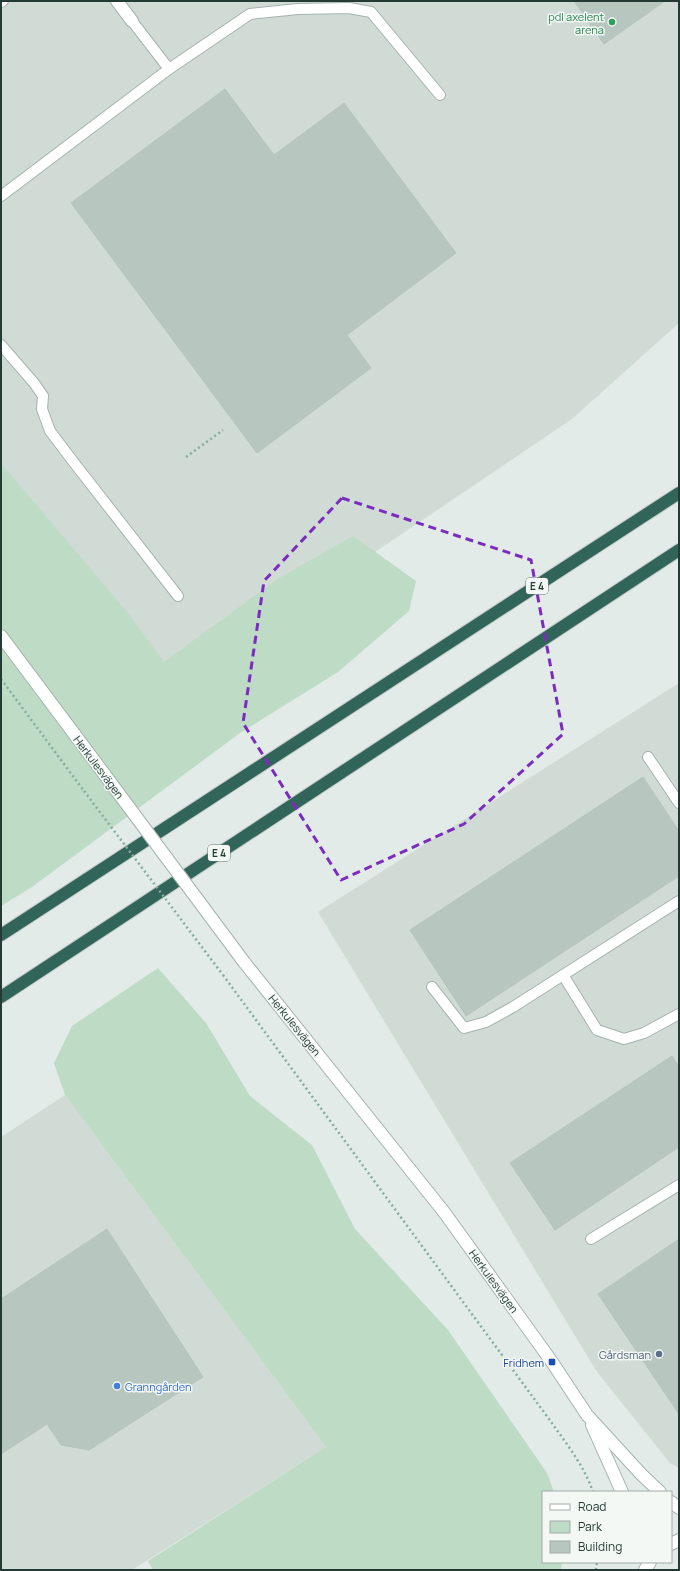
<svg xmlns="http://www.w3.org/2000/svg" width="680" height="1571" font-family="Manrope,sans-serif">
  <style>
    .built { fill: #d1dbd6 }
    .green { fill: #bddbc5 }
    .building { fill: #b8c6c0; stroke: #b5c4be }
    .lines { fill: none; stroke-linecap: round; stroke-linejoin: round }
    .service-casing { stroke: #a5b3ae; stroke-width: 12 }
    .minor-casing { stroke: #a5b3ae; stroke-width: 14 }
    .tertiary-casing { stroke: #a5b3ae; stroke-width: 14 }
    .motorway-casing { stroke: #c2c8c6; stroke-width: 14 }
    .path { stroke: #85aca0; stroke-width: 2.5; stroke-dasharray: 2 3; stroke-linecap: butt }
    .service { stroke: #fff; stroke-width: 10 }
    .minor { stroke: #fff; stroke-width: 12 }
    .tertiary { stroke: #fff; stroke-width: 12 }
    .motorway { stroke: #32655a; stroke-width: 12 }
    .tertiary-bridge-casing { stroke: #a5b3ae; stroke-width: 14; stroke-linecap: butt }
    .path-bridge { stroke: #85aca0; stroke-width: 2.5; stroke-dasharray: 2 3; stroke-linecap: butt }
    .tertiary-bridge { stroke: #fff; stroke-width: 12 }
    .marked { fill: none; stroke: #7b2cbf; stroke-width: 3; stroke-dasharray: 8 5; stroke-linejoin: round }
    .leisure-dot { fill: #2e9e5b; stroke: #f3f8f5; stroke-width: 1.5 }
    .service-dot { fill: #5c6f8a; stroke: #f3f8f5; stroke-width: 1.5 }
    .transit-dot { fill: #1a4fb4; stroke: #f3f8f5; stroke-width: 1.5 }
    .shop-dot { fill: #3f7fe0; stroke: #f3f8f5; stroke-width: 1.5 }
    .labels { text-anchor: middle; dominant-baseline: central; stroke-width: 3; stroke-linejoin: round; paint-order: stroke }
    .shield { fill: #f3f8f5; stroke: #62746f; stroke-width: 1 }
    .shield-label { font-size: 10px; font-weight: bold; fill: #243b35 }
    .leisure-label { font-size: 11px; fill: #27864d; stroke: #f3f8f5; text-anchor: end }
    .street-label { font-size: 11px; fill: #243b35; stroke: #f3f8f5 }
    .service-label { font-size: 11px; fill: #4e5e75; stroke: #f3f8f5; text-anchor: end }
    .transit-label { font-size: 11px; fill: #164399; stroke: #f3f8f5; text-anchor: end }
    .shop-label { font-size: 11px; fill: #366cbe; stroke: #f3f8f5; text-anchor: start }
  </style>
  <rect width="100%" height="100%" fill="#e2ebe7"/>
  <g class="built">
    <polygon points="1,1 679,1 679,323 572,419 116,727 1,570"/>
    <polygon points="679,683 679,1468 670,1463 597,1372 318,912"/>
    <polygon points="65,1095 326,1447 132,1570 1,1570 1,1137"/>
  </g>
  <g class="green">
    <polygon points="1,463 128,613 164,662 279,578 353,536 416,581 409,611 338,672 240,733 32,887 1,906"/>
    <polygon points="158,968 206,1023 250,1096 312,1145 355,1229 448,1330 547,1473 554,1492 543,1492 543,1562 562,1562 561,1570 153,1570 148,1561 326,1447 65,1095 54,1063 72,1026"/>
  </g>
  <g class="building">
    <polygon points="574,1 665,1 604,44"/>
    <polygon points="225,89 274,155 344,103 456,253 347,335 371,368 257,453 71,203"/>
    <polygon points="643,777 679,831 679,876 466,1016 410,930"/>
    <polygon points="672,1056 679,1067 679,1147 555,1230 510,1163"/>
    <polygon points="107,1229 203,1377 89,1450 61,1445 47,1424 1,1454 1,1299"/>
    <polygon points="679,1239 679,1414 598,1294"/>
  </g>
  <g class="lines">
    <defs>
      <g id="service">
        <polyline points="1,2 3,1"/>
        <polyline points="169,69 250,14 298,9 349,8 371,12 440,95"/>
        <polyline points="1,196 169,69 132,21"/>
        <polyline points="1,345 34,383 43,396 42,409 50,431 75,464 178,596"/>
        <polyline points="648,757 679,803"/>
        <polyline points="563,975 597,1030 624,1039 644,1033 679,1014"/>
        <polyline points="432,987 464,1028 486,1022 513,1007 679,901"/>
        <polyline points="591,1239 679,1185"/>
      </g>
      <polyline id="minor" points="117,1 132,21"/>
      <g id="tertiary">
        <polyline points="1,636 105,775"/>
        <polyline points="244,962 444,1212 552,1362 587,1415 641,1474 660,1492"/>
        <polyline points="592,1425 622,1492"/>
        <polyline points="671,1502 679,1508"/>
        <polyline points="671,1544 679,1540"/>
        <polyline points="645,1570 650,1562"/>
      </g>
      <g id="motorway">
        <polyline points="1,935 679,493"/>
        <polyline points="1,997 679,550"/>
      </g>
    </defs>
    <use href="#service" class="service-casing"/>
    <use href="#minor" class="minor-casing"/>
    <use href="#tertiary" class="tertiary-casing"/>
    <use href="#motorway" class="motorway-casing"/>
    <g class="path">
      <polyline points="186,457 223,430"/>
      <polyline points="1,679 84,791"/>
      <path d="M223 975 549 1419C565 1442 584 1465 593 1492"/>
      <polyline points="596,1570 597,1562"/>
    </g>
    <use href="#service" class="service"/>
    <use href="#minor" class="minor"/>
    <use href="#tertiary" class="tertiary"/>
    <use href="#motorway" class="motorway"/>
    <defs>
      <polyline id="tertiary-bridge" points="105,775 244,962"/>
    </defs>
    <use href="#tertiary-bridge" class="tertiary-bridge-casing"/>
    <polyline class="path-bridge" points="84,791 223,975"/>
    <use href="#tertiary-bridge" class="tertiary-bridge"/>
  </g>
  <path class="marked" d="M342 498 531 560 563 734 464 824 341 880 243 723 264 581Z"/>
  <circle class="leisure-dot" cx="612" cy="22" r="4"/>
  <circle class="service-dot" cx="659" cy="1354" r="4"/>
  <rect class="transit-dot" x="548" y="1358" width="8" height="8" rx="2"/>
  <circle class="shop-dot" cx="117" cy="1386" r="4"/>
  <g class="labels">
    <g class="shield">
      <rect x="526" y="578" width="22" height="16" rx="3"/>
      <rect x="208" y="845" width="22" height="16" rx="3"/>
    </g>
    <g class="shield-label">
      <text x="537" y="586">E 4</text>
      <text x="219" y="853">E 4</text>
    </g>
    <g class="leisure-label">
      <text x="604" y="16">pdl axelent<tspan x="604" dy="13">arena</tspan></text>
    </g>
    <g class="street-label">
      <text transform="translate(99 767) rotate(53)">Herkulesvägen</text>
      <text transform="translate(295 1025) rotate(51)">Herkulesvägen</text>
      <text transform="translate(494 1281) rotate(54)">Herkulesvägen</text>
    </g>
    <g class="service-label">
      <text x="651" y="1354">Gårdsman</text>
    </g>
    <g class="transit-label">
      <text x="544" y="1362">Fridhem</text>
    </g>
    <g class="shop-label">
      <text x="125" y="1386">Granngården</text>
    </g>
  </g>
  <rect width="680" height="1571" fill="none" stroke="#243b35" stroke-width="4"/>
  <rect x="542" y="1491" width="130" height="72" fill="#f3f8f5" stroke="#a0aca8"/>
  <rect x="550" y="1504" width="20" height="6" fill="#ffffff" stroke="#a0aca8"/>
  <text x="578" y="1511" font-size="12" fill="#243b35">Road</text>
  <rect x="550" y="1521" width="20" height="12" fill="#bddbc5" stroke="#a0aca8"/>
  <text x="578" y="1531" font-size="12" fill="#243b35">Park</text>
  <rect x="550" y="1541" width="20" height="12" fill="#b8c6c0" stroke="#a0aca8"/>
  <text x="578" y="1551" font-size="12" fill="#243b35">Building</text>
</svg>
